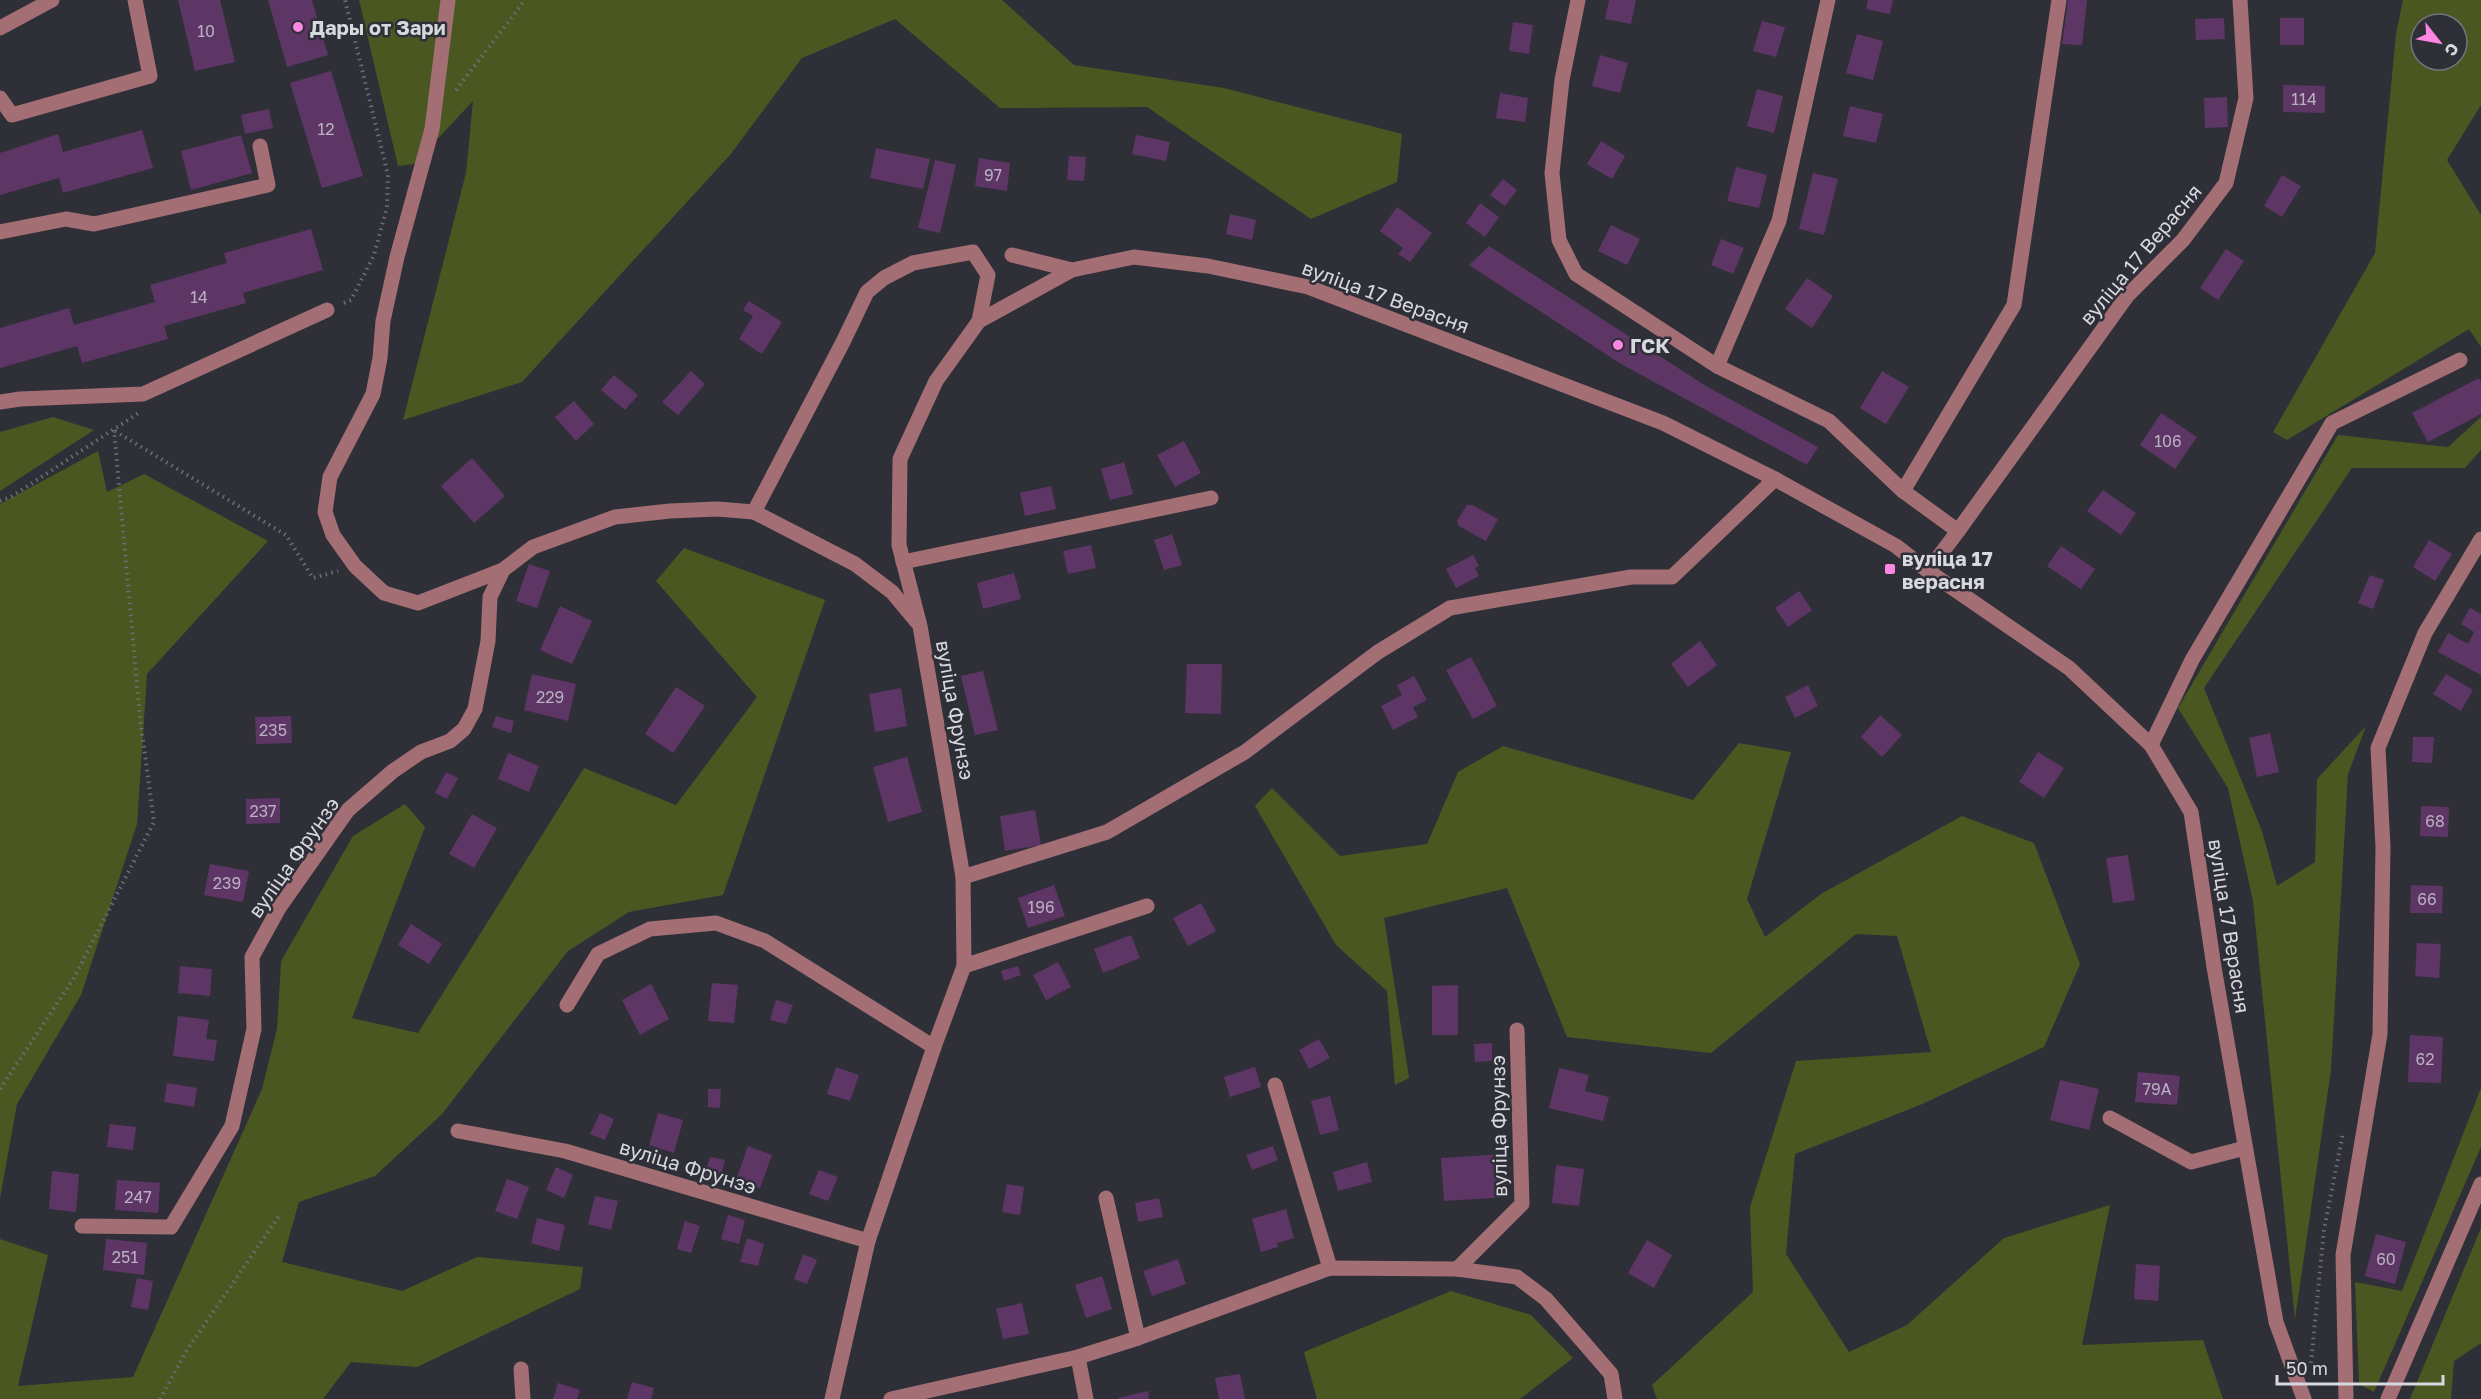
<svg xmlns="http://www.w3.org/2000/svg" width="2481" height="1399" font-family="'Golos Text',sans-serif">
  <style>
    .green { fill: #4b5721; fill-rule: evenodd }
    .building { fill: #5d3666 }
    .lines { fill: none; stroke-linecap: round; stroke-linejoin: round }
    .path { stroke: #6e6e76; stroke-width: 4; stroke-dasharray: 1.5 4.5; stroke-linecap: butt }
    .minor { stroke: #a36f75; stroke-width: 15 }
    .poi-dot { fill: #fd86e2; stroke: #2f2f38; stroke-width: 2 }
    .labels { text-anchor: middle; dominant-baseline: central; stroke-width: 5; stroke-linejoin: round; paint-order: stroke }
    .number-label { font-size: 16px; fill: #b9b0c1 }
    .poi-label { font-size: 20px; font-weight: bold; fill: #d8d9df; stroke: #2f2f38; text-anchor: start }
    .street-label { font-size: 20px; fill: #d8d9df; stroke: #2f2f38 }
  </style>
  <rect width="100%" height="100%" fill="#2f2f38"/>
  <g class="green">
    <polygon points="359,0 1002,0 1074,65 1224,88 1402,134 1397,182 1311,219 1147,107 1000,108 895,19 802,58 730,155 522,382 403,420 466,173 473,101 414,164 398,166"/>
    <path d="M2403 0H2481V105L2447 160 2481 215V347L2469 329 2287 440 2273 432 2375 253 2396 34ZM2421 24H2457V60H2421Z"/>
    <polygon points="53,417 94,430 0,491 0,432"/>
    <polygon points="2481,417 2481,450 2465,468 2352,468 2204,688 2262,831 2277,886 2315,862 2317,779 2366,726 2348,774 2331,1070 2295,1319 2253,901 2228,788 2178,708 2338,435 2448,447"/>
    <polygon points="98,451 107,492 144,474 268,541 147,674 137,824 81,995 17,1104 0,1198 0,504"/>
    <polygon points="684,548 825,600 723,895 629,912 568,951 442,1114 375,1176 299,1202 282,1262 402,1291 477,1257 583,1267 580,1289 417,1367 351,1362 323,1399 0,1399 0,1239 48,1255 18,1386 133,1377 262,1089 277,1029 281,961 353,836 405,804 425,827 352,1018 418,1033 584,768 676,805 757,697 656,581"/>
    <polygon points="1739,743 1791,752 1747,899 1765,937 1821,894 1962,816 2034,843 2080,964 2044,1047 1920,1105 1795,1154 1786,1254 1849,1352 1907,1325 2004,1238 2110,1205 2082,1345 2203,1340 2223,1399 1657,1399 1652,1385 1753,1292 1750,1207 1796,1061 1931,1052 1897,936 1856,934 1711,1053 1567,1037 1507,888 1384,918 1409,1078 1395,1085 1387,991 1336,945 1255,806 1272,788 1340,856 1427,844 1458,772 1503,746 1693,800"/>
    <polygon points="2481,1088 2481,1147 2374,1392 2359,1384 2355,1282 2402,1291"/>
    <polygon points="2481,1228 2481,1343 2454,1361 2451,1399 2410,1399"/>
    <polygon points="1451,1291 1531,1315 1573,1358 1520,1399 1317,1399 1304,1352"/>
  </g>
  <g class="building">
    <polygon points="178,0 220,0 235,62 195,71"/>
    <polygon points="268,0 312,0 328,55 287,67"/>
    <polygon points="1609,0 1636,0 1631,24 1605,19"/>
    <polygon points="1868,0 1893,0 1890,14 1866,9"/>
    <polygon points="2068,0 2087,0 2082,45 2062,44"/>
    <polygon points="2224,18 2225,39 2196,40 2195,19"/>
    <rect x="2280" y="18" width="24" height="27"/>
    <polygon points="1762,21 1785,27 1776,57 1753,51"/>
    <polygon points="1513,22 1533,25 1529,54 1509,51"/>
    <polygon points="1857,34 1883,41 1873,80 1846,73"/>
    <polygon points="1600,55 1628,63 1620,93 1592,86"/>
    <polygon points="331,71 363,176 322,188 290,83"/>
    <polygon points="2283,85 2325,86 2325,113 2283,112"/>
    <polygon points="1757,89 1783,96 1774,133 1747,126"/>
    <polygon points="1500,93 1528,98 1525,122 1496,118"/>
    <polygon points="2227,97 2228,127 2205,128 2204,98"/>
    <polygon points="1850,106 1883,114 1876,143 1843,136"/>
    <polygon points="269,109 273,128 245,134 241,115"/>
    <polygon points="142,130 153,168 63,193 59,178 0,195 0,153 58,134 63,152"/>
    <polygon points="241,135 252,173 191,190 181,151"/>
    <polygon points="1136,135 1170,142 1166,161 1132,154"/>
    <polygon points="1601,141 1625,156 1612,179 1587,164"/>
    <polygon points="876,148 930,159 923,189 870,178"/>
    <polygon points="1069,156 1086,157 1084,181 1067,180"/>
    <polygon points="979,158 1010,163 1007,191 975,186"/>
    <polygon points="935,160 956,165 940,233 918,228"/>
    <polygon points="1736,167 1767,175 1759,208 1727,201"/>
    <polygon points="1813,173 1838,179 1824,235 1799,229"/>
    <polygon points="2282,175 2301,186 2282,217 2264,206"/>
    <polygon points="1503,179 1517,190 1505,206 1490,195"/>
    <polygon points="1480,203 1499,217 1485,237 1466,223"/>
    <polygon points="1397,207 1432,233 1410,262 1398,254 1403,248 1380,231"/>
    <polygon points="1230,214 1256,220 1252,240 1226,234"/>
    <polygon points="1611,225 1640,239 1627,265 1598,251"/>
    <polygon points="311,229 323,270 243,293 246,303 164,326 168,339 82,363 77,346 0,368 0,328 69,308 74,325 155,302 150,285 227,263 224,253"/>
    <polygon points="1721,239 1744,248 1733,274 1711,265"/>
    <polygon points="1489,246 1706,386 1818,447 1807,465 1621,364 1469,265"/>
    <polygon points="2226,249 2244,261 2218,300 2200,288"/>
    <polygon points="1807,278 1833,296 1812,328 1785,309"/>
    <polygon points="749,301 782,322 762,354 739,339 753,316 743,310"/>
    <polygon points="691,371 705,384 678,415 662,402"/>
    <polygon points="1882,371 1909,387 1886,424 1860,408"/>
    <polygon points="614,375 638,395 625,410 601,390"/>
    <polygon points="2479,378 2481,382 2481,414 2428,442 2412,413"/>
    <polygon points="574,401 594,424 576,441 555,417"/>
    <polygon points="2161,413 2197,437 2175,469 2140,445"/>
    <polygon points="1184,441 1201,473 1175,487 1157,455"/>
    <polygon points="472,458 505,496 474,523 441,486"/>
    <polygon points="1124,462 1133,494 1110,500 1101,469"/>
    <polygon points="1051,486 1056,509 1025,516 1020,493"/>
    <polygon points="2103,490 2136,513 2121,535 2087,511"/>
    <polygon points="1467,505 1472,505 1498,519 1486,541 1459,526 1457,521"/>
    <polygon points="1172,534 1182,565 1164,570 1154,540"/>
    <polygon points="2429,540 2452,554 2435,581 2413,567"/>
    <polygon points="1091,545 1096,568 1068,574 1063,551"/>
    <polygon points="2061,546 2095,569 2081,589 2047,566"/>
    <polygon points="1473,555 1479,566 1475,568 1479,576 1456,588 1446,569"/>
    <polygon points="529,564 550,571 537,608 516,601"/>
    <polygon points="1014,573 1021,599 983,609 977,583"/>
    <polygon points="2370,575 2384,580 2373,609 2358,603"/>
    <polygon points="1799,591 1812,610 1788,627 1775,608"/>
    <polygon points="560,606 592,621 572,664 540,650"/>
    <polygon points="2470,608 2481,614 2481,675 2438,652 2448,633 2468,644 2474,632 2461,624"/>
    <polygon points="1700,641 1717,665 1688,687 1671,664"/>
    <polygon points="1471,657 1497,706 1473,719 1446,670"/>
    <polygon points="1187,664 1222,664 1221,714 1185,713"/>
    <polygon points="983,671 998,730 975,735 961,676"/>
    <polygon points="532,674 576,684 568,721 524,710"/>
    <polygon points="2446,674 2473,690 2461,711 2433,694"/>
    <polygon points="1414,676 1427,700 1413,707 1418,717 1393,730 1381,706 1402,695 1397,685"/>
    <polygon points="1808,685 1818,706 1795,718 1785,697"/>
    <polygon points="676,687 705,706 673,753 645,734"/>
    <polygon points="901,688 907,726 875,732 869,694"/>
    <polygon points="1880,715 1902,735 1882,757 1861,737"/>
    <polygon points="291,716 292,743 256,744 255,717"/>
    <polygon points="496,716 514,721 511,733 492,727"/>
    <polygon points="2270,733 2279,772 2257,777 2249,738"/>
    <polygon points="2413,737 2434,737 2432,763 2412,762"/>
    <polygon points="2038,752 2064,768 2044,798 2019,782"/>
    <polygon points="508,753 539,766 529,792 498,779"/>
    <polygon points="907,757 922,812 888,822 873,767"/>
    <polygon points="446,772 458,778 447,799 435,793"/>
    <polygon points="280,798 280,823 246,824 246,799"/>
    <polygon points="2421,806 2449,807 2448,837 2420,836"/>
    <polygon points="1035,810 1041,845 1005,851 1000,816"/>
    <polygon points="472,814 497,828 474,868 449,854"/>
    <polygon points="2128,855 2135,900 2113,903 2106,858"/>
    <polygon points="210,864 249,871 243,902 204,895"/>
    <polygon points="1054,885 1065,916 1028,928 1018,898"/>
    <polygon points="2411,885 2443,886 2442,913 2410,913"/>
    <polygon points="1201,903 1216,931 1188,946 1173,918"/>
    <polygon points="411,924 442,944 429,964 398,945"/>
    <polygon points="1131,935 1140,958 1103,973 1094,949"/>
    <polygon points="2417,943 2441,944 2439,978 2415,976"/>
    <polygon points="1058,962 1071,987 1046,1000 1033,975"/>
    <polygon points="180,966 212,969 210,996 178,993"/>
    <polygon points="1018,966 1021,975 1004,981 1001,971"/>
    <polygon points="712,983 738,985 734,1023 708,1021"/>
    <polygon points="651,984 669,1019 640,1035 622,1000"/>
    <polygon points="1458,985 1458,1035 1432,1035 1432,986"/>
    <polygon points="776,1000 793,1005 786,1024 770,1020"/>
    <polygon points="178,1016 209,1020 206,1039 217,1040 214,1061 173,1056"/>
    <polygon points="2410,1035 2443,1037 2441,1083 2408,1082"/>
    <polygon points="1319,1039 1330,1058 1309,1069 1299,1050"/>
    <polygon points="1492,1043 1492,1061 1475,1062 1474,1044"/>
    <polygon points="836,1067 859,1075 850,1101 827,1094"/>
    <polygon points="1255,1067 1261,1087 1230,1097 1224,1077"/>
    <polygon points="1559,1068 1589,1075 1585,1091 1609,1097 1603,1121 1549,1108"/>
    <polygon points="2138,1072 2180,1076 2177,1105 2135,1102"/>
    <polygon points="2060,1080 2099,1089 2089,1130 2050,1120"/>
    <polygon points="167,1083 197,1088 194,1107 164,1102"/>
    <polygon points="708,1089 721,1089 720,1108 708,1107"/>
    <polygon points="1330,1096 1339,1130 1320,1135 1311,1101"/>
    <polygon points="600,1113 614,1119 605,1140 590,1134"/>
    <polygon points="658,1113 683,1120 674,1153 649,1145"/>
    <polygon points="110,1124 136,1127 133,1150 107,1147"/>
    <polygon points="748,1146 772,1155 760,1188 736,1180"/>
    <polygon points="1273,1146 1278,1160 1252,1170 1246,1155"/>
    <polygon points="1505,1154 1508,1197 1444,1201 1441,1158"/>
    <polygon points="710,1157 725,1160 719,1182 704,1178"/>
    <polygon points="1367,1162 1372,1182 1338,1191 1333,1172"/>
    <polygon points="1556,1165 1584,1169 1579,1206 1552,1203"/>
    <polygon points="556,1167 573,1175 564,1198 546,1190"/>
    <polygon points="819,1170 838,1177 828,1201 809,1194"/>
    <polygon points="52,1171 79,1174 76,1212 49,1209"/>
    <polygon points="507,1179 529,1187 517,1219 495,1211"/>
    <polygon points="117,1180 160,1183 158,1213 115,1210"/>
    <polygon points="1007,1184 1024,1187 1020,1215 1002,1212"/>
    <polygon points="595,1196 618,1201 611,1230 588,1224"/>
    <polygon points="1159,1198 1163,1217 1138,1222 1135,1203"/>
    <polygon points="1286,1209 1294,1238 1277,1243 1278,1247 1261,1252 1252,1219"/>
    <polygon points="728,1215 745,1220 739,1244 721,1239"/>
    <polygon points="537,1218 565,1225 559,1251 531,1243"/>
    <polygon points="685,1221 700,1226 691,1253 677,1249"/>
    <polygon points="2376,1234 2406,1242 2395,1284 2365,1276"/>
    <polygon points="747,1238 764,1244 758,1266 740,1262"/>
    <polygon points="106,1239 147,1243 144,1275 103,1270"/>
    <polygon points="1647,1240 1672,1255 1654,1288 1628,1273"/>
    <polygon points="803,1254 817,1260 807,1284 794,1279"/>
    <polygon points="1178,1259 1186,1284 1152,1296 1143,1271"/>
    <polygon points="2136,1264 2160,1266 2158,1301 2134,1299"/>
    <polygon points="1102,1276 1112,1309 1086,1318 1075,1285"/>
    <polygon points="137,1278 153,1281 148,1310 131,1307"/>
    <polygon points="1022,1303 1029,1334 1003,1339 996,1309"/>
    <polygon points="1240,1374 1245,1399 1219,1399 1215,1378"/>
    <polygon points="632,1382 654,1388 651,1399 627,1399"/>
    <polygon points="558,1383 580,1390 577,1399 553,1399"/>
    <polygon points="1148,1391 1149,1399 1118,1399 1118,1398"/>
  </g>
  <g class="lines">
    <g class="path">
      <polyline points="456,90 525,0"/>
      <polyline points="344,303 351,300 374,255 387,207 388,175 345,0"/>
      <polyline points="115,431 286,535 313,578 338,571"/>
      <polyline points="0,501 11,497 140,412"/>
      <polyline points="0,1089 74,978 154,822 140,718 114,430"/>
      <polyline points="2311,1363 2324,1230 2343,1133"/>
      <polyline points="160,1399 187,1350 279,1216"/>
    </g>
    <g class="minor">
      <polyline points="448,0 432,129 397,257 383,321 380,358 373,394 330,477 325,512 333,535 355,566 384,593 418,603 503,570"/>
      <polyline points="1578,0 1562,80 1552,173 1559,240 1576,274 1717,366"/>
      <polyline points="1828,0 1779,221 1717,366 1829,421 1903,491 1958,531 1928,571"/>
      <polyline points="0,28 52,0"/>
      <polyline points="0,98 12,115 150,76 135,0"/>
      <polyline points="0,232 66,219 94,224 268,185 260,146"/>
      <polyline points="1012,255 1072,270"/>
      <polyline points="0,402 20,399 143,394 327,310"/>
      <polyline points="1903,491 2014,305 2059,0"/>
      <polyline points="754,512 843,342 867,292 884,278 913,263 973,252 988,275 979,321"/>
      <polyline points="1958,531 2127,296 2183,240 2226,183 2246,98 2240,0"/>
      <polyline points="903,562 1211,498"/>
      <polyline points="2151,745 2192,660 2332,423 2460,360"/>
      <polyline points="963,877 1107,832 1245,752 1378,652 1450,608 1631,577 1672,577 1775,479"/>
      <polyline points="964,966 1147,906"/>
      <polyline points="567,1005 598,954 650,929 716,923 765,941 934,1047"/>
      <polyline points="1275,1085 1330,1268"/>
      <polyline points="2110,1118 2191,1162 2245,1148"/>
      <polyline points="458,1131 565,1151 868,1241"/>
      <polyline points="1106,1198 1138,1338"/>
      <polyline points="82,1226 171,1227 232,1126 254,1029 252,957 279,908 348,810 393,771 421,752 450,741 464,729 475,709 488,641 490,597 503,570 533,547 615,517 670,511 717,509 754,512 855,564 892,592 917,622"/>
      <polyline points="1457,1269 1522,1204 1517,1030"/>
      <polyline points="1078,1357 1086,1399"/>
      <polyline points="521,1369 523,1399"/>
      <polyline points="832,1399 868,1241 934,1047 964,966 963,877 920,626 899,545 900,459 936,381 979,321 1072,270 1134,257 1208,266 1308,287 1663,423 1775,479 1896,546 1928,571 2069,668 2151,745 2191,812 2214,967 2276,1322 2304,1399"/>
      <polyline points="891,1399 1078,1357 1138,1338 1330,1268 1457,1269 1517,1277 1546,1299 1611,1374 1615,1399"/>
      <polyline points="2346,1399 2343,1255 2380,1034 2383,847 2378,748 2425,633 2481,539"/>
      <polyline points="2388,1399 2481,1184"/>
    </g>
  </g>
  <g class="poi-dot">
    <circle cx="298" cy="27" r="6"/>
    <circle cx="1618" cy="345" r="6"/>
    <rect x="1884" y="563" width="12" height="12" rx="3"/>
  </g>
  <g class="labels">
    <g class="number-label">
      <text x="206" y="31">10</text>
      <text x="2304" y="99">114</text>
      <text x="326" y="129">12</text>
      <text x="993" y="175">97</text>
      <text x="199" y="297">14</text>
      <text x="2168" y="441">106</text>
      <text x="550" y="697">229</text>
      <text x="273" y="730">235</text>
      <text x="263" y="811">237</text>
      <text x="2435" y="821">68</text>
      <text x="227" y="883">239</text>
      <text x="2427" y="899">66</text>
      <text x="1041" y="907">196</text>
      <text x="2425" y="1059">62</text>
      <text x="2157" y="1089">79А</text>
      <text x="138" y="1197">247</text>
      <text x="125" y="1257">251</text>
      <text x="2386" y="1259">60</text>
    </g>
    <g class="poi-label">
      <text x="310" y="27">Дары от Зари</text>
      <text x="1630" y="345">ГСК</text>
      <text x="1902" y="558">вуліца 17<tspan x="1902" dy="23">верасня</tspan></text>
    </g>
    <g class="street-label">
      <text transform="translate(2140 254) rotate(-50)">вуліца 17 Верасня</text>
      <text transform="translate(1386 296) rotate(20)">вуліца 17 Верасня</text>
      <text transform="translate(956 710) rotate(80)">вуліца Фрунзэ</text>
      <text transform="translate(293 857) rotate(-55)">вуліца Фрунзэ</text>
      <text transform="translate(2230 926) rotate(81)">вуліца 17 Верасня</text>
      <text transform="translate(1498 1126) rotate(-91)">вуліца Фрунзэ</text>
      <text transform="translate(688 1166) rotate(17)">вуліца Фрунзэ</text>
    </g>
  </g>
  <g transform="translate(2439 42) rotate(121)"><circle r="28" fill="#2f2f38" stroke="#73737b" stroke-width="1.5"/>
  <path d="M0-4.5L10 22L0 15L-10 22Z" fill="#fd86e2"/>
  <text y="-9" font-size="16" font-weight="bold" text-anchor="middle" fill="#d8d9df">С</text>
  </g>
  <path d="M2277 1375v9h166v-9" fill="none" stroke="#d8d9df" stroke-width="3"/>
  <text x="2286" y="1375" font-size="18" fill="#d8d9df" stroke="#2f2f38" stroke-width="4.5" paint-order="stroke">50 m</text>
</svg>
